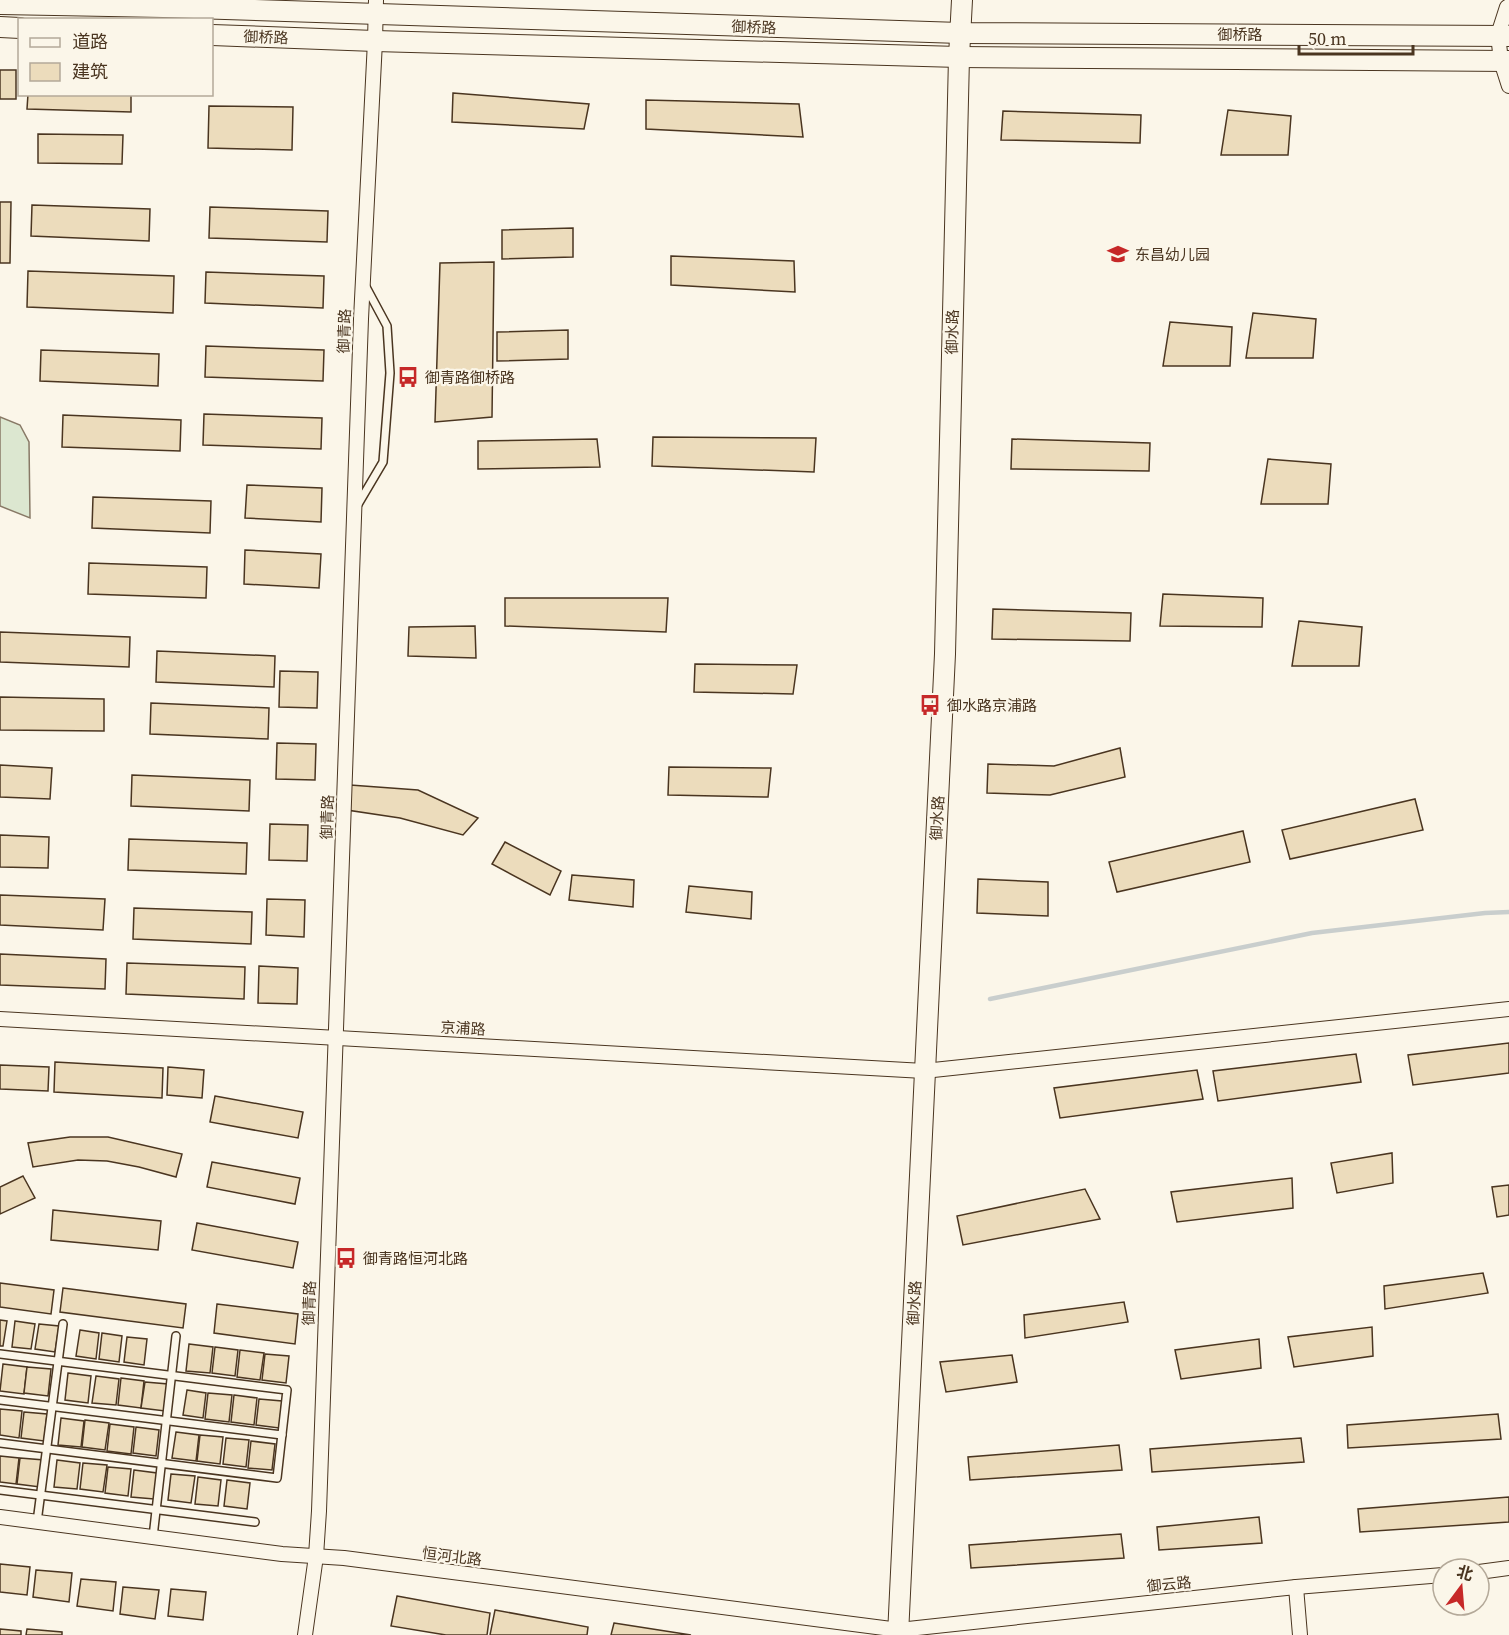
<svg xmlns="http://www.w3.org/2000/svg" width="1509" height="1635" font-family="'Source Serif 4','Noto Sans SC',serif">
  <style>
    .green { fill: #dce7d0; stroke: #887966; stroke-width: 1.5 }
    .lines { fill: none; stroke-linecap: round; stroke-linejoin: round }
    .stream { stroke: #c9cecd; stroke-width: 4.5 }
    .building { fill: #ecdcbc; stroke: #4a3520; stroke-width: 1.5 }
    .lane-casing { stroke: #4a3520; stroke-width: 10 }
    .street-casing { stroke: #4a3520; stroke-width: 16 }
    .secondary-casing { stroke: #4a3520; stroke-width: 22 }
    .lane { stroke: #fbf6e9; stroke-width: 7 }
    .street { stroke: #fbf6e9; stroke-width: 14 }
    .secondary { stroke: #fbf6e9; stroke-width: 20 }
    .labels { text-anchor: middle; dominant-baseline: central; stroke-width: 4.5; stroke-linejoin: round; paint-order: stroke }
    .street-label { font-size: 15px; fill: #4a3520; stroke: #fbf6e9 }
    .poi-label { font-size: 15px; fill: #4a3520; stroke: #fbf6e9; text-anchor: start }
  </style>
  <rect width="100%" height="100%" fill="#fbf6e9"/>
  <polygon class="green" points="0,417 20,425 29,442 30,518 0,506"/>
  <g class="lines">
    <polyline class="stream" points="990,999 1312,933 1485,913 1509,912"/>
  </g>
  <g class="building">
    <rect x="0" y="70" width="16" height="29"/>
    <polygon points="453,93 589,104 584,129 452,122"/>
    <polygon points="28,94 131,94 131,112 27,109"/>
    <polygon points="646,100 799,104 803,137 646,129"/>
    <polygon points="209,106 293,107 292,150 208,148"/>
    <polygon points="1228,110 1291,116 1288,155 1221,155"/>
    <polygon points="1003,111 1141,115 1140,143 1001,140"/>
    <polygon points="38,134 123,135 122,164 38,163"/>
    <polygon points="0,202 11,202 10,263 0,263"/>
    <polygon points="32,205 150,209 149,241 31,236"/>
    <polygon points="210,207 328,211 327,242 209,238"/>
    <polygon points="573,228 573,257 502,259 502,230"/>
    <polygon points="671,256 794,261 795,292 671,285"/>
    <polygon points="494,262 492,417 435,422 440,263"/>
    <polygon points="28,271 174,276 173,313 27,307"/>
    <polygon points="206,272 324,276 323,308 205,303"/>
    <polygon points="1253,313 1316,319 1313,358 1246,358"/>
    <polygon points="1170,322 1232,327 1230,366 1163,366"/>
    <polygon points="568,330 568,359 497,361 497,332"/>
    <polygon points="206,346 324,350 323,381 205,377"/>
    <polygon points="41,350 159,354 158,386 40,381"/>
    <polygon points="204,414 322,418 321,449 203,445"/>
    <polygon points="63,415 181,420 180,451 62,447"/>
    <polygon points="653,437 816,438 814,472 652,466"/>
    <polygon points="597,439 600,467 478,469 478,441"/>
    <polygon points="1012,439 1150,443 1149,471 1011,469"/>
    <polygon points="1268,459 1331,464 1328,504 1261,504"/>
    <polygon points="247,485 322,488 321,522 245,518"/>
    <polygon points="93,497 211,501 210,533 92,528"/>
    <polygon points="245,550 321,554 319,588 244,584"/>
    <polygon points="89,563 207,567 206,598 88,594"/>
    <polygon points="1163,594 1263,598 1262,627 1160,626"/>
    <polygon points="505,598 668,598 666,632 505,626"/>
    <polygon points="993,609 1131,613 1130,641 992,639"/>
    <polygon points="1299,621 1362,627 1359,666 1292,666"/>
    <polygon points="475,626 476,658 408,656 409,627"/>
    <polygon points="0,632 130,637 129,667 0,662"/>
    <polygon points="157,651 275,656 274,687 156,682"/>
    <polygon points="695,664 797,665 793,694 694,692"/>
    <polygon points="280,671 318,672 317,708 279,707"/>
    <polygon points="0,697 104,699 104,731 0,730"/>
    <polygon points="151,703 269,708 268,739 150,734"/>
    <polygon points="277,743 316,744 315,780 276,779"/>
    <polygon points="1120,748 1125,777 1050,795 987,793 988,764 1054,766"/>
    <polygon points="0,765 52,768 50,799 0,797"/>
    <polygon points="669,767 771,768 768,797 668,795"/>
    <polygon points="132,775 250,780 249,811 131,806"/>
    <polygon points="350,785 418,790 478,818 463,835 400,818 347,810"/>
    <polygon points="1415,799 1423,830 1290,859 1282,830"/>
    <polygon points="270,824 308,825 307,861 269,860"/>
    <polygon points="1243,831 1250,862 1117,892 1109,862"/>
    <polygon points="0,835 49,837 48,868 0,867"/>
    <polygon points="129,839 247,843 246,874 128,870"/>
    <polygon points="505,842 561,871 550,895 492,864"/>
    <polygon points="572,875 634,880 633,907 569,900"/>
    <polygon points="978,879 1048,882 1048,916 977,913"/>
    <polygon points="689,886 752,892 751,919 686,912"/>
    <polygon points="0,895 105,899 103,930 0,925"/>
    <polygon points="267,899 305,900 304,937 266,935"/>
    <polygon points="134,908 252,912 251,944 133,939"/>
    <polygon points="0,954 106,959 105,989 0,985"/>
    <polygon points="127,963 245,967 244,999 126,994"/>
    <polygon points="259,966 298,968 297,1004 258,1003"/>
    <polygon points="1509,1043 1509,1073 1413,1085 1408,1055"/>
    <polygon points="1356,1054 1361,1082 1218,1101 1213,1071"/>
    <polygon points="55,1062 163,1068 162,1098 54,1092"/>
    <polygon points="0,1065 49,1067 48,1091 0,1089"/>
    <polygon points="168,1067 204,1070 202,1098 167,1095"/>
    <polygon points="1197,1070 1203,1099 1060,1118 1054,1088"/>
    <polygon points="215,1096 303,1112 298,1138 210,1122"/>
    <polygon points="70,1137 108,1137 182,1154 176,1177 139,1167 107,1161 78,1160 33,1167 28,1143"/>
    <polygon points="1392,1153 1393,1183 1337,1193 1331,1163"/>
    <polygon points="212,1162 300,1178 295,1204 207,1187"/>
    <polygon points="23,1176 35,1198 0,1214 0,1187"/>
    <polygon points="1292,1178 1293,1208 1177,1222 1171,1192"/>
    <polygon points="1509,1185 1509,1215 1497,1217 1492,1187"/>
    <polygon points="1085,1189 1100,1219 963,1245 957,1216"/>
    <polygon points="53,1210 161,1221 158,1250 51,1240"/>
    <polygon points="197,1223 298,1242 293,1268 192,1250"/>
    <polygon points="1483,1273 1488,1293 1385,1309 1384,1286"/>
    <polygon points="0,1283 54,1290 51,1314 0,1307"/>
    <polygon points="63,1288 186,1304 183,1328 60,1312"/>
    <polygon points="1124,1302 1128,1322 1025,1338 1024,1315"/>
    <polygon points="217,1304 298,1314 295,1344 214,1333"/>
    <polygon points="0,1320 7,1321 3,1346 0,1346"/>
    <polygon points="15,1321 35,1324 31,1349 12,1347"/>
    <polygon points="39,1324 59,1326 55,1352 35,1349"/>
    <polygon points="1372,1327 1373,1356 1294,1367 1288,1337"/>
    <polygon points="80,1330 99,1333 96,1359 76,1356"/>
    <polygon points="102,1333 122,1336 119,1362 99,1359"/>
    <polygon points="127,1337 147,1339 144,1365 124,1362"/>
    <polygon points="1259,1339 1261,1368 1181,1379 1175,1350"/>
    <polygon points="189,1344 213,1347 210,1373 186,1371"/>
    <polygon points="215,1347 238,1350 235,1376 212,1373"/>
    <polygon points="240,1350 264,1353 260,1380 237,1377"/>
    <polygon points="265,1354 289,1356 286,1383 262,1380"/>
    <polygon points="1012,1355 1017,1382 946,1392 940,1362"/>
    <polygon points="3,1364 27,1367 24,1394 0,1391"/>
    <polygon points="27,1367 51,1369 48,1396 24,1393"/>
    <polygon points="68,1373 91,1376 88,1403 65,1400"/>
    <polygon points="96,1376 119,1379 116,1405 92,1403"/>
    <polygon points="121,1378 144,1381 141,1408 118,1405"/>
    <polygon points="145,1382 168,1384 165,1411 141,1408"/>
    <polygon points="187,1390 206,1393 203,1418 183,1415"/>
    <polygon points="208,1393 232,1395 229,1422 205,1419"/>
    <polygon points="234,1395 257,1398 254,1425 231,1422"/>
    <polygon points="259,1399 282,1401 279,1428 256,1425"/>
    <polygon points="0,1409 22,1411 19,1438 0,1435"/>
    <polygon points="24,1412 47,1414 44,1441 21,1438"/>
    <polygon points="1498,1414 1501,1439 1348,1448 1347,1425"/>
    <polygon points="61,1418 84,1421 81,1447 58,1445"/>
    <polygon points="85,1420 109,1423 105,1450 82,1447"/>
    <polygon points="110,1424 134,1427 131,1454 107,1451"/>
    <polygon points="136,1427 159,1430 156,1456 133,1453"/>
    <polygon points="176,1432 199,1435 196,1461 172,1458"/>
    <polygon points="200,1435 223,1437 220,1464 197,1461"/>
    <polygon points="226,1438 249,1440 246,1467 223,1464"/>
    <polygon points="1301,1438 1304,1462 1152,1472 1150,1449"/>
    <polygon points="251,1441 275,1444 272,1470 248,1468"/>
    <polygon points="1119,1445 1122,1470 970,1480 968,1457"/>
    <polygon points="0,1456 19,1458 16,1484 0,1482"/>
    <polygon points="20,1458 44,1460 40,1487 17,1484"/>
    <polygon points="57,1460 80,1463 77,1489 54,1487"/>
    <polygon points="83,1463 107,1465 103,1492 80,1489"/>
    <polygon points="108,1467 131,1469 128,1496 105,1493"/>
    <polygon points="134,1470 157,1473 154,1499 131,1497"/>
    <polygon points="171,1474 195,1476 191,1503 168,1500"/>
    <polygon points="198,1477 221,1480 218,1506 195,1504"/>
    <polygon points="227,1480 250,1483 247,1509 224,1506"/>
    <polygon points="1509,1497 1509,1522 1360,1532 1358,1509"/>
    <polygon points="1259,1517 1262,1543 1159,1550 1157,1527"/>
    <polygon points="1121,1534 1124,1558 971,1568 969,1545"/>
    <polygon points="0,1564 30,1567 27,1595 0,1592"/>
    <polygon points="36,1570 72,1573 69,1602 33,1597"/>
    <polygon points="81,1579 116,1582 113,1611 77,1606"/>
    <polygon points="123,1587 159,1590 155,1619 120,1614"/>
    <polygon points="171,1589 206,1592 203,1620 168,1616"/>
    <polygon points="397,1596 490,1613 487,1635 446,1635 391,1626"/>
    <polygon points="495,1610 588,1627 587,1635 490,1635"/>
    <polygon points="614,1623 691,1635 611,1635"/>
    <polygon points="0,1629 21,1631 21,1635 0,1635"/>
    <polygon points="27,1629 62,1632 62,1635 26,1635"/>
  </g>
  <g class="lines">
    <defs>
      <g id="lane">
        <polyline points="357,506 383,462 390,373 387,326 366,287"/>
        <polyline points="0,1354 287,1390 277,1478 0,1443"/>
        <polyline points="0,1400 282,1435"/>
        <polyline points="0,1490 255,1522"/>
        <polyline points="37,1522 63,1324"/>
        <polyline points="153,1537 176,1336"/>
      </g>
      <g id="street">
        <polyline points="1509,6 1507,7 1498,35 1501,61 1509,86"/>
        <polyline points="0,1019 924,1071 1509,1009"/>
        <polyline points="0,1517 282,1554 344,1558 899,1630 1296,1587 1443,1575"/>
        <polyline points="1479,1572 1509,1568"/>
        <polyline points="1296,1587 1300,1635"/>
        <polyline points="305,1635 316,1556 319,1511 361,319 375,41 376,0"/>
      </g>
      <g id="secondary">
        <polyline points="0,4 163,7 960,33 1509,36"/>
        <polyline points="0,27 20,28"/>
        <polyline points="212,35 375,41 959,57 1509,61"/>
        <polyline points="898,1635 945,654 959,57 962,0"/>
      </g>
    </defs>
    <use href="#lane" class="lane-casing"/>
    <use href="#street" class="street-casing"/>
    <use href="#secondary" class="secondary-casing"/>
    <use href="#lane" class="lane"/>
    <use href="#street" class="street"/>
    <use href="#secondary" class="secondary"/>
  </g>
  <defs>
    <symbol id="school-bare" viewBox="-9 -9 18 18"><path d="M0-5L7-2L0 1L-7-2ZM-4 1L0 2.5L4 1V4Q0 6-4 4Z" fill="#c62828" stroke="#fbf6e9" stroke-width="2.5" paint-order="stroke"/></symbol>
    <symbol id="bus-bare" viewBox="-9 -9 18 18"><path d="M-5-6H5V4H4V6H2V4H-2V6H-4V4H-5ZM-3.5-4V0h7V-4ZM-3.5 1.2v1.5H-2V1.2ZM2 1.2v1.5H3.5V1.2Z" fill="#c62828" stroke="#fbf6e9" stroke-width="2.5" paint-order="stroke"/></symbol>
  </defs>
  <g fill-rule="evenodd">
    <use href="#school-bare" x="1103" y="239" width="30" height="30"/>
    <use href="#bus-bare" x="393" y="362" width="30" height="30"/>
    <use href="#bus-bare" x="915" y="690" width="30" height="30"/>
    <use href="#bus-bare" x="331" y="1243" width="30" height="30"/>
  </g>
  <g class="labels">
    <g class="street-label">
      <text transform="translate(754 27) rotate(2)">御桥路</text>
      <text x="1240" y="34">御桥路</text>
      <text transform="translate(266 37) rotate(2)">御桥路</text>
      <text transform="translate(344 331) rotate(-88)">御青路</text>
      <text transform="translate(952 332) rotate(-89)">御水路</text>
      <text transform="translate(327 817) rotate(-88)">御青路</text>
      <text transform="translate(937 818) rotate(-87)">御水路</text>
      <text transform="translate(463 1028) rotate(3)">京浦路</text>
      <text transform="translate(309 1303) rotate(-88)">御青路</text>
      <text transform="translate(914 1303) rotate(-87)">御水路</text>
      <text transform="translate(452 1556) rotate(7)">恒河北路</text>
      <text transform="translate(1169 1584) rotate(-6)">御云路</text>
    </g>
    <g class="poi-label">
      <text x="1135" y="254">东昌幼儿园</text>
      <text x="425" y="377">御青路御桥路</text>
      <text x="947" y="705">御水路京浦路</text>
      <text x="363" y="1258">御青路恒河北路</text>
    </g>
  </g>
  <rect x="18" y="18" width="195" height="78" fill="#fbf6e9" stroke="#b4a999" stroke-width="1.5"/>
  <rect x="30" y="38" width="30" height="9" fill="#fbf6e9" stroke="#b4a999" stroke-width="1.5"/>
  <text x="72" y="48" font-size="18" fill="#4a3520">道路</text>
  <rect x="30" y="63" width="30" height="18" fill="#ecdcbc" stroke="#b4a999" stroke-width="1.5"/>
  <text x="72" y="78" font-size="18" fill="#4a3520">建筑</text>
  <g transform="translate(1461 1587) rotate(16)"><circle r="28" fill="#fbf6e9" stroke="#b4a999" stroke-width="1.5"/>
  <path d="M0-4.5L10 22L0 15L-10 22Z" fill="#c62828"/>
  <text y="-9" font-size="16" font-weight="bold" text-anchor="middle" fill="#4a3520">北</text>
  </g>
  <path d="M1299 45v9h114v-9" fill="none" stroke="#4a3520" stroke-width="3"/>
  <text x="1308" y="45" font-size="18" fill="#4a3520" stroke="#fbf6e9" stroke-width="4.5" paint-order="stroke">50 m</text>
</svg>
